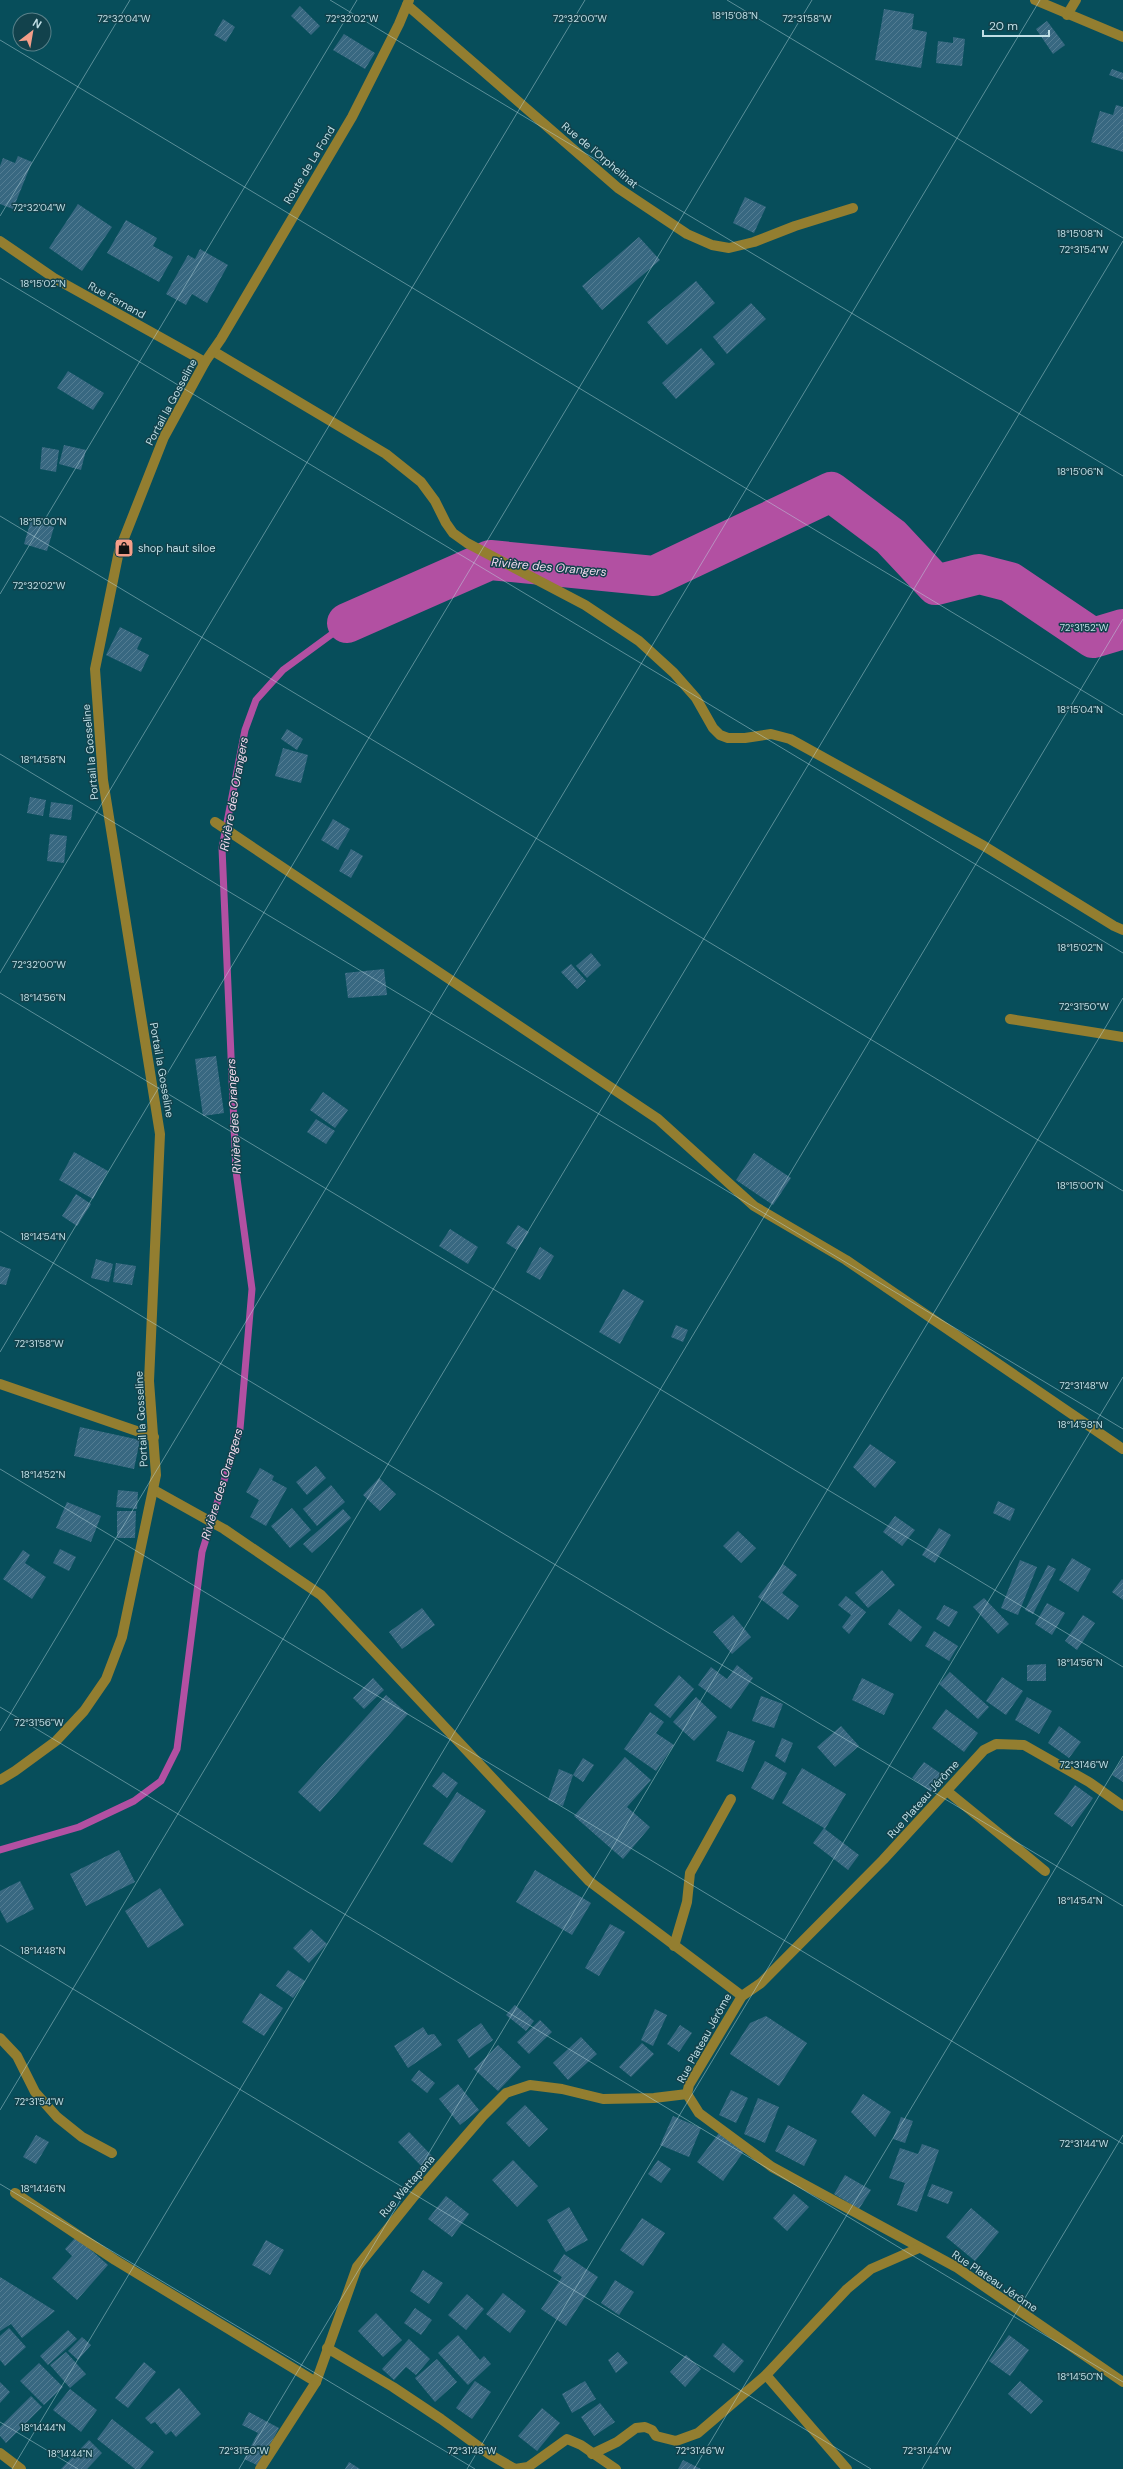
<svg xmlns="http://www.w3.org/2000/svg" width="1123" height="2469" font-family="'DM Sans',sans-serif">
  <style>
    .lines { fill: none; stroke-linecap: round; stroke-linejoin: round }
    .stream { stroke: #b250a2; stroke-width: 7 }
    .river { stroke: #b250a2; stroke-width: 40 }
    .building { fill: url(#building-hatch) }
    .minor { stroke: #937e30; stroke-width: 10 }
    .ticks { fill: none; stroke: #c0dee5; stroke-width: 1; stroke-opacity: 0.45 }
    .labels { text-anchor: middle; dominant-baseline: central; stroke-width: 3; stroke-linejoin: round; paint-order: stroke }
    .street-label { font-size: 11px; fill: #c0dee5; stroke: #12424c }
    .poi-label { font-size: 11px; fill: #c0dee5; stroke: #12424c; text-anchor: start }
    .water-label { font-size: 12px; font-style: italic; fill: #f3d9ed; stroke: #12424c }
    .ticks-label { font-size: 10px; text-anchor: middle; fill: #c0dee5; stroke: #12424c; stroke-width: 3; stroke-linejoin: round; paint-order: stroke }
  </style>
  <defs>
    <pattern id="building-hatch" width="6" height="6" patternUnits="userSpaceOnUse"><rect width="6" height="6" fill="#386881"/><path d="M-1 1l2-2M0 6l6-6M5 7l2-2" fill="none" stroke="#537d93"/></pattern>
  </defs>
  <rect width="100%" height="100%" fill="#074e5b"/>
  <g class="lines">
    <polyline class="stream" points="0,1850 79,1827 134,1801 161,1781 177,1749 202,1552 240,1429 252,1289 236,1171 222,848 245,730 256,700 283,670 347,623"/>
    <polyline class="river" points="347,623 490,560 654,576 831,492 891,537 936,585 979,574 1010,582 1093,638 1123,629"/>
  </g>
  <g class="building">
    <polygon points="300,6 320,26 311,35 291,16"/>
    <polygon points="884,9 914,14 912,29 927,32 921,68 875,60"/>
    <polygon points="223,19 235,27 226,42 214,35"/>
    <polygon points="1047,21 1065,45 1053,54 1036,29"/>
    <polygon points="344,34 375,53 365,69 333,50"/>
    <polygon points="953,37 965,39 962,66 936,63 938,41 953,43"/>
    <polygon points="1112,69 1123,73 1123,80 1109,75"/>
    <polygon points="1116,105 1123,107 1123,152 1091,142 1100,111 1113,115"/>
    <polygon points="18,156 32,162 13,209 0,204 0,166 3,158 15,163"/>
    <polygon points="745,197 766,207 754,233 733,223"/>
    <polygon points="78,204 112,227 82,271 49,248"/>
    <polygon points="126,220 157,238 153,246 173,257 159,282 107,253"/>
    <polygon points="639,237 660,260 602,310 582,286"/>
    <polygon points="200,249 228,265 207,303 192,294 186,305 166,294 188,255 195,259"/>
    <polygon points="696,281 715,303 667,345 647,322"/>
    <polygon points="751,303 766,319 727,354 713,337"/>
    <polygon points="701,348 715,364 676,399 662,383"/>
    <polygon points="68,371 104,393 93,410 57,388"/>
    <polygon points="64,445 86,450 81,470 59,464"/>
    <polygon points="42,447 59,450 56,472 40,469"/>
    <polygon points="31,520 54,527 47,551 24,544"/>
    <polygon points="120,627 142,638 137,649 149,655 141,672 106,655"/>
    <polygon points="287,729 303,739 297,750 281,739"/>
    <polygon points="283,748 308,755 301,783 275,776"/>
    <polygon points="30,797 46,800 43,816 27,813"/>
    <polygon points="51,802 73,805 71,820 49,817"/>
    <polygon points="333,819 350,829 338,850 321,840"/>
    <polygon points="50,834 67,836 64,863 47,861"/>
    <polygon points="351,849 363,856 351,878 339,871"/>
    <polygon points="591,953 601,965 587,978 576,966"/>
    <polygon points="571,964 586,981 577,989 561,972"/>
    <polygon points="384,969 387,995 348,998 345,973"/>
    <polygon points="216,1056 224,1113 203,1116 195,1059"/>
    <polygon points="323,1092 348,1110 335,1128 310,1110"/>
    <polygon points="316,1119 335,1131 326,1144 307,1132"/>
    <polygon points="74,1152 108,1171 93,1199 59,1180"/>
    <polygon points="754,1153 791,1178 773,1205 736,1180"/>
    <polygon points="76,1194 91,1204 77,1226 62,1216"/>
    <polygon points="518,1225 529,1232 517,1250 506,1243"/>
    <polygon points="450,1229 478,1247 468,1264 439,1246"/>
    <polygon points="540,1247 554,1256 540,1280 526,1272"/>
    <polygon points="96,1259 113,1264 109,1282 91,1278"/>
    <polygon points="116,1263 136,1266 132,1285 113,1282"/>
    <polygon points="0,1266 11,1269 6,1285 0,1284"/>
    <polygon points="623,1289 644,1301 620,1344 599,1332"/>
    <polygon points="676,1325 688,1330 683,1342 671,1337"/>
    <polygon points="80,1427 140,1440 134,1469 74,1456"/>
    <polygon points="870,1444 896,1462 875,1488 853,1467"/>
    <polygon points="316,1466 326,1478 307,1495 296,1482"/>
    <polygon points="260,1468 274,1476 272,1480 287,1488 266,1526 250,1517 259,1500 246,1492"/>
    <polygon points="379,1478 396,1494 380,1511 363,1495"/>
    <polygon points="331,1485 345,1502 317,1526 303,1509"/>
    <polygon points="118,1490 138,1492 137,1509 116,1507"/>
    <polygon points="998,1501 1015,1509 1010,1521 993,1513"/>
    <polygon points="67,1502 101,1516 91,1542 56,1528"/>
    <polygon points="292,1508 311,1530 290,1548 271,1526"/>
    <polygon points="343,1509 351,1518 312,1553 303,1544"/>
    <polygon points="117,1511 136,1511 135,1538 117,1538"/>
    <polygon points="895,1516 915,1530 902,1546 883,1532"/>
    <polygon points="939,1528 951,1535 935,1563 922,1555"/>
    <polygon points="738,1531 756,1548 741,1563 723,1546"/>
    <polygon points="60,1549 76,1557 69,1571 53,1563"/>
    <polygon points="23,1550 30,1555 25,1563 46,1577 32,1599 3,1579"/>
    <polygon points="1072,1558 1091,1569 1078,1592 1059,1580"/>
    <polygon points="1020,1560 1037,1567 1018,1615 1001,1608"/>
    <polygon points="783,1564 797,1575 782,1593 799,1606 788,1620 758,1597"/>
    <polygon points="1048,1565 1056,1569 1033,1614 1025,1610"/>
    <polygon points="882,1570 895,1585 868,1608 855,1593"/>
    <polygon points="1122,1579 1123,1580 1123,1600 1112,1592"/>
    <polygon points="846,1596 866,1612 849,1634 842,1627 851,1615 838,1605"/>
    <polygon points="984,1598 1009,1624 998,1634 973,1607"/>
    <polygon points="1047,1603 1065,1613 1052,1635 1035,1624"/>
    <polygon points="944,1605 958,1612 949,1627 936,1619"/>
    <polygon points="422,1608 435,1625 402,1649 389,1632"/>
    <polygon points="899,1609 922,1627 911,1642 888,1624"/>
    <polygon points="733,1615 751,1637 732,1654 713,1632"/>
    <polygon points="1083,1615 1095,1623 1077,1650 1065,1641"/>
    <polygon points="934,1631 958,1646 949,1661 925,1646"/>
    <polygon points="1046,1664 1046,1681 1027,1681 1027,1665"/>
    <polygon points="737,1665 753,1678 731,1709 698,1685 711,1667 727,1679"/>
    <polygon points="950,1672 989,1707 978,1719 939,1684"/>
    <polygon points="679,1675 694,1689 670,1718 654,1705"/>
    <polygon points="1002,1677 1023,1691 1006,1715 986,1701"/>
    <polygon points="373,1678 384,1690 364,1709 353,1698"/>
    <polygon points="862,1678 894,1694 884,1715 852,1700"/>
    <polygon points="386,1695 408,1714 320,1812 298,1792"/>
    <polygon points="761,1696 783,1704 774,1728 752,1721"/>
    <polygon points="696,1697 717,1717 694,1741 673,1722"/>
    <polygon points="1027,1697 1052,1711 1039,1734 1015,1720"/>
    <polygon points="946,1709 978,1733 964,1752 932,1728"/>
    <polygon points="650,1712 664,1722 656,1733 674,1745 656,1771 624,1749"/>
    <polygon points="841,1726 859,1746 835,1767 817,1747"/>
    <polygon points="1059,1726 1081,1742 1069,1758 1048,1743"/>
    <polygon points="728,1731 755,1741 743,1772 716,1761"/>
    <polygon points="782,1738 793,1743 785,1763 775,1756"/>
    <polygon points="625,1757 651,1780 627,1807 650,1827 623,1859 574,1816"/>
    <polygon points="583,1758 594,1765 583,1782 573,1775"/>
    <polygon points="1123,1758 1123,1782 1112,1775"/>
    <polygon points="765,1761 787,1773 773,1800 751,1788"/>
    <polygon points="924,1762 943,1775 931,1792 912,1778"/>
    <polygon points="802,1768 846,1794 825,1829 859,1855 848,1870 813,1843 824,1828 782,1803"/>
    <polygon points="559,1769 573,1775 563,1806 548,1800"/>
    <polygon points="443,1772 458,1783 447,1798 432,1786"/>
    <polygon points="1075,1785 1093,1798 1072,1827 1054,1814"/>
    <polygon points="457,1792 486,1811 452,1863 423,1844"/>
    <polygon points="119,1850 135,1882 86,1906 70,1874"/>
    <polygon points="535,1870 591,1903 572,1935 516,1902"/>
    <polygon points="20,1881 34,1909 7,1923 0,1910 0,1891"/>
    <polygon points="160,1888 184,1925 148,1948 125,1911"/>
    <polygon points="610,1924 625,1932 599,1976 585,1968"/>
    <polygon points="311,1929 327,1944 309,1963 293,1948"/>
    <polygon points="288,1970 305,1981 293,1998 276,1986"/>
    <polygon points="260,1993 283,2008 264,2036 242,2022"/>
    <polygon points="515,2005 534,2021 526,2031 506,2015"/>
    <polygon points="655,2009 667,2015 653,2046 641,2040"/>
    <polygon points="766,2016 807,2043 779,2086 730,2054 750,2023"/>
    <polygon points="540,2020 552,2032 529,2054 517,2042"/>
    <polygon points="481,2023 493,2040 469,2058 457,2040"/>
    <polygon points="680,2025 692,2033 679,2052 667,2044"/>
    <polygon points="423,2027 428,2035 434,2034 442,2045 408,2068 394,2046"/>
    <polygon points="581,2037 597,2054 568,2080 553,2063"/>
    <polygon points="642,2043 654,2054 631,2077 619,2067"/>
    <polygon points="498,2045 521,2067 498,2091 474,2069"/>
    <polygon points="419,2070 435,2083 427,2093 411,2080"/>
    <polygon points="458,2084 479,2110 460,2125 439,2099"/>
    <polygon points="731,2090 748,2098 736,2123 719,2115"/>
    <polygon points="863,2094 891,2112 875,2137 851,2112"/>
    <polygon points="758,2098 779,2107 765,2143 744,2134"/>
    <polygon points="525,2105 548,2129 529,2147 506,2123"/>
    <polygon points="673,2116 701,2128 689,2157 660,2145"/>
    <polygon points="901,2117 913,2121 905,2143 893,2139"/>
    <polygon points="788,2125 817,2140 804,2166 775,2151"/>
    <polygon points="409,2132 435,2159 424,2169 398,2142"/>
    <polygon points="719,2133 744,2151 723,2181 697,2162"/>
    <polygon points="36,2135 49,2142 36,2164 23,2157"/>
    <polygon points="922,2144 939,2150 917,2212 897,2205 905,2183 889,2178 900,2148 918,2154"/>
    <polygon points="513,2160 538,2186 517,2207 492,2180"/>
    <polygon points="658,2160 671,2169 661,2183 648,2174"/>
    <polygon points="845,2175 871,2190 859,2209 834,2194"/>
    <polygon points="932,2184 953,2192 948,2204 927,2196"/>
    <polygon points="794,2194 809,2207 787,2231 773,2218"/>
    <polygon points="446,2196 469,2214 452,2237 428,2219"/>
    <polygon points="569,2207 588,2240 566,2252 547,2220"/>
    <polygon points="971,2208 999,2232 975,2261 946,2237"/>
    <polygon points="642,2218 665,2233 643,2266 620,2250"/>
    <polygon points="76,2237 108,2265 77,2300 52,2278 72,2256 65,2249"/>
    <polygon points="266,2240 284,2250 270,2275 252,2265"/>
    <polygon points="564,2254 598,2277 566,2326 541,2309 562,2277 553,2271"/>
    <polygon points="423,2270 443,2283 429,2304 410,2291"/>
    <polygon points="0,2277 55,2311 22,2338 11,2324 0,2331"/>
    <polygon points="615,2280 634,2292 619,2315 601,2303"/>
    <polygon points="503,2293 526,2311 510,2333 486,2314"/>
    <polygon points="467,2294 484,2309 466,2330 448,2315"/>
    <polygon points="415,2308 432,2320 421,2335 404,2323"/>
    <polygon points="376,2313 402,2340 383,2357 358,2331"/>
    <polygon points="9,2328 26,2347 5,2366 0,2360 0,2336"/>
    <polygon points="68,2330 77,2339 48,2365 40,2356"/>
    <polygon points="458,2335 480,2360 484,2356 491,2364 468,2385 438,2353"/>
    <polygon points="1009,2335 1029,2350 1010,2376 989,2361"/>
    <polygon points="82,2337 91,2345 78,2360 68,2351"/>
    <polygon points="409,2339 430,2359 416,2375 406,2367 394,2380 382,2369"/>
    <polygon points="723,2343 744,2361 734,2373 713,2356"/>
    <polygon points="66,2352 86,2374 70,2388 50,2365"/>
    <polygon points="618,2352 628,2363 616,2373 608,2360"/>
    <polygon points="686,2355 701,2369 685,2387 670,2372"/>
    <polygon points="437,2359 457,2382 435,2402 415,2378"/>
    <polygon points="144,2362 156,2372 128,2408 115,2398"/>
    <polygon points="39,2363 63,2387 44,2405 20,2381"/>
    <polygon points="475,2381 491,2392 472,2419 456,2408"/>
    <polygon points="585,2381 596,2399 572,2413 562,2394"/>
    <polygon points="1020,2381 1043,2401 1031,2414 1008,2394"/>
    <polygon points="0,2382 10,2392 0,2403"/>
    <polygon points="179,2388 201,2414 176,2437 171,2431 166,2435 155,2422 151,2424 145,2418"/>
    <polygon points="70,2389 97,2410 81,2432 53,2410"/>
    <polygon points="31,2396 42,2407 6,2443 0,2436 0,2427"/>
    <polygon points="600,2403 615,2422 594,2436 581,2417"/>
    <polygon points="542,2408 560,2423 537,2451 518,2436"/>
    <polygon points="249,2412 279,2428 259,2466 244,2459 258,2433 242,2425"/>
    <polygon points="112,2419 154,2452 140,2469 135,2469 97,2439"/>
    <polygon points="89,2440 102,2453 87,2469 61,2469"/>
    <polygon points="683,2460 701,2469 678,2469"/>
    <polygon points="349,2462 360,2469 345,2469"/>
  </g>
  <g class="lines">
    <g class="minor">
      <polyline points="1035,0 1123,37"/>
      <polyline points="407,5 618,188 687,234 712,245 729,248 754,242 795,226 853,208"/>
      <polyline points="1067,15 1076,0"/>
      <polyline points="0,241 54,278 205,362"/>
      <polyline points="213,351 386,454 421,482 435,501 446,523 453,533 467,543 585,605 639,641 674,673 696,698 713,728 720,735 728,738 745,738 771,734 790,739 984,846 1114,926 1123,930"/>
      <polyline points="215,822 658,1119 754,1206 846,1260 1123,1449"/>
      <polyline points="1010,1019 1123,1037"/>
      <polyline points="0,1384 154,1437"/>
      <polyline points="154,1490 224,1529 321,1595 589,1881 742,1996"/>
      <polyline points="0,1780 15,1771 56,1741 84,1711 106,1679 122,1637 156,1475 149,1381 160,1134 103,780 95,669 119,551 164,437 205,362 221,339 352,117 399,24 409,0"/>
      <polyline points="947,1791 1045,1871"/>
      <polyline points="1123,1806 1089,1782 1024,1745 996,1744 984,1750 883,1860 761,1983 742,1996 689,2085 687,2094 699,2113 772,2167 956,2267 1123,2382"/>
      <polyline points="674,1946 687,1902 690,1873 731,1799"/>
      <polyline points="0,2038 17,2056 35,2092 57,2117 82,2137 112,2153"/>
      <polyline points="15,2193 115,2260 316,2382"/>
      <polyline points="327,2348 393,2387 441,2419 489,2454 515,2469 528,2467 567,2439 581,2445 616,2469"/>
      <polyline points="766,2375 847,2469"/>
      <polyline points="0,2453 21,2469"/>
      <polyline points="592,2454 617,2442 636,2428 645,2427 652,2430 656,2436 676,2441 698,2433 766,2375 847,2289 871,2269 919,2248"/>
      <polyline points="260,2469 316,2382 357,2267 419,2190 483,2116 506,2093 530,2085 562,2089 603,2099 654,2098 687,2094"/>
    </g>
  </g>
  <path class="ticks" d="M330 0 1123 476M727 0 1123 238M0 40 1123 715M0 216 130 0M0 278 1123 953M0 516 1123 1191M0 594 357 0M0 754 1123 1429M0 973 585 0M0 993 1123 1667M0 1231 1123 1906M0 1352 812 0M0 1469 1123 2144M0 1707 1123 2382M0 1731 1040 0M0 1945 871 2469M0 2110 1123 241M0 2184 475 2469M0 2422 78 2469M12 2469 1123 619M239 2469 1123 998M467 2469 1123 1377M694 2469 1123 1756M922 2469 1123 2135"/>
  <defs>
    <symbol id="shop-square" viewBox="-11 -11 22 22"><rect x="-9" y="-9" width="18" height="18" rx="4" fill="#f49e89" stroke="#12424c"/><path d="M-5-2.5h2.3a2.7 3.5 0 0 1 5.4 0H5L5.5 6h-11ZM-1.5-2.5h3a1.5 2.3 0 0 0-3 0Z" fill="#111"/></symbol>
  </defs>
  <g fill-rule="evenodd">
    <use href="#shop-square" x="113" y="537" width="22" height="22"/>
  </g>
  <g class="labels">
    <g class="street-label">
      <text transform="translate(600 155) rotate(40)">Rue de l'Orphelinat</text>
      <text transform="translate(309 165) rotate(-59)">Route de La Fond</text>
      <text transform="translate(117 300) rotate(29)">Rue Fernand</text>
      <text transform="translate(171 402) rotate(-62)">Portail la Gosseline</text>
      <text transform="translate(90 752) rotate(-95)">Portail la Gosseline</text>
      <text transform="translate(162 1070) rotate(80)">Portail la Gosseline</text>
      <text transform="translate(141 1419) rotate(-93)">Portail la Gosseline</text>
      <text transform="translate(923 1799) rotate(-48)">Rue Plateau Jérôme</text>
      <text transform="translate(704 2038) rotate(-61)">Rue Plateau Jérôme</text>
      <text transform="translate(407 2186) rotate(-49)">Rue Wattapana</text>
      <text transform="translate(995 2281) rotate(34)">Rue Plateau Jérôme</text>
    </g>
    <g class="poi-label">
      <text x="138" y="548">shop haut siloe</text>
    </g>
    <g class="water-label">
      <text transform="translate(549 567) rotate(5)">Rivière des Orangers</text>
      <text transform="translate(234 794) rotate(-80)">Rivière des Orangers</text>
      <text transform="translate(234 1116) rotate(-93)">Rivière des Orangers</text>
      <text transform="translate(222 1484) rotate(-73)">Rivière des Orangers</text>
    </g>
  </g>
  <g class="ticks-label">
    <text x="735" y="19">18°15'08"N</text>
    <text x="352" y="22">72°32'02"W</text>
    <text x="580" y="22">72°32'00"W</text>
    <text x="124" y="22">72°32'04"W</text>
    <text x="807" y="22">72°31'58"W</text>
    <text x="39" y="211">72°32'04"W</text>
    <text x="1080" y="237">18°15'08"N</text>
    <text x="1084" y="253">72°31'54"W</text>
    <text x="43" y="287">18°15'02"N</text>
    <text x="1080" y="475">18°15'06"N</text>
    <text x="43" y="525">18°15'00"N</text>
    <text x="39" y="589">72°32'02"W</text>
    <text x="1084" y="631">72°31'52"W</text>
    <text x="1080" y="713">18°15'04"N</text>
    <text x="43" y="763">18°14'58"N</text>
    <text x="1080" y="951">18°15'02"N</text>
    <text x="39" y="968">72°32'00"W</text>
    <text x="43" y="1001">18°14'56"N</text>
    <text x="1084" y="1010">72°31'50"W</text>
    <text x="1080" y="1189">18°15'00"N</text>
    <text x="43" y="1240">18°14'54"N</text>
    <text x="39" y="1347">72°31'58"W</text>
    <text x="1084" y="1389">72°31'48"W</text>
    <text x="1080" y="1428">18°14'58"N</text>
    <text x="43" y="1478">18°14'52"N</text>
    <text x="1080" y="1666">18°14'56"N</text>
    <text x="39" y="1726">72°31'56"W</text>
    <text x="1084" y="1768">72°31'46"W</text>
    <text x="1080" y="1904">18°14'54"N</text>
    <text x="43" y="1954">18°14'48"N</text>
    <text x="39" y="2105">72°31'54"W</text>
    <text x="1084" y="2147">72°31'44"W</text>
    <text x="43" y="2192">18°14'46"N</text>
    <text x="1080" y="2380">18°14'50"N</text>
    <text x="43" y="2431">18°14'44"N</text>
    <text x="244" y="2454">72°31'50"W</text>
    <text x="472" y="2454">72°31'48"W</text>
    <text x="700" y="2454">72°31'46"W</text>
    <text x="927" y="2454">72°31'44"W</text>
    <text x="70" y="2457">18°14'44"N</text>
  </g>
  <g transform="translate(32 32) rotate(31)"><circle r="19" fill="#12424c" stroke="#588089"/>
  <path d="M0-3L7 15L0 10L-7 15Z" fill="#f49e89"/>
  <text y="-6" font-size="11" font-weight="bold" text-anchor="middle" fill="#c0dee5">N</text>
  </g>
  <path d="M983 30v6h66v-6" fill="none" stroke="#c0dee5" stroke-width="2"/>
  <text x="989" y="30" font-size="12" fill="#c0dee5" stroke="#12424c" stroke-width="3" paint-order="stroke">20 m</text>
</svg>
